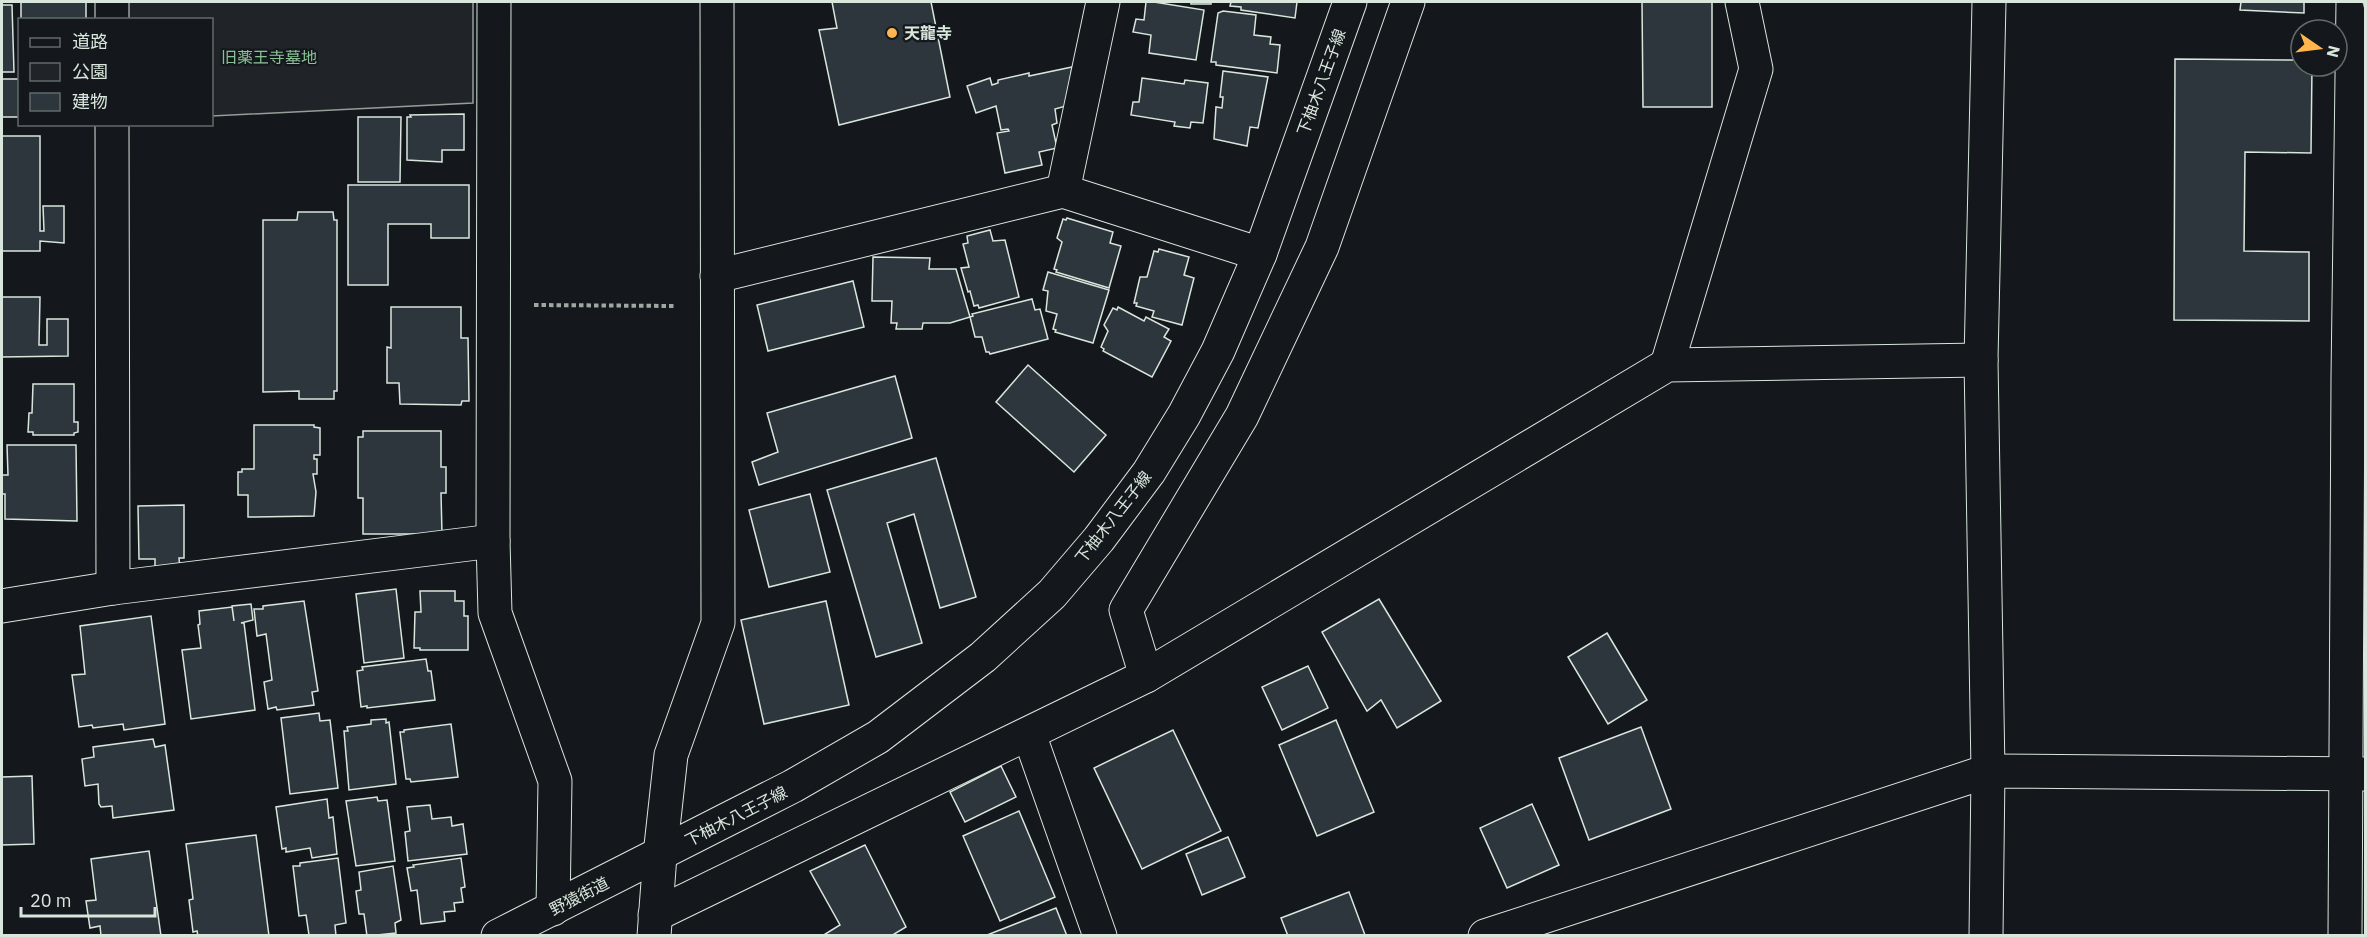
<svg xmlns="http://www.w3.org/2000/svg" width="2367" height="937" font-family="'IBM Plex Sans','Noto Sans JP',sans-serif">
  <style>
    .green { fill: #202428; stroke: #939e99; stroke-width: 1.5 }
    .building { fill: #2c363c; stroke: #d8e6dc; stroke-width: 1.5 }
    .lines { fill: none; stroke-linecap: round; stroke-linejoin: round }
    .street-casing { stroke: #d8e6dc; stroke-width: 35 }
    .secondary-casing { stroke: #d8e6dc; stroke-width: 35 }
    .path { stroke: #9da8a2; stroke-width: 4; stroke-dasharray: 4.5 3; stroke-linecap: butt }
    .street { stroke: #14181c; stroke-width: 33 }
    .secondary { stroke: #14181c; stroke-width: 33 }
    .power { stroke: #ffb74d; stroke-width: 1.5; stroke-dasharray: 21 4.5 3 4.5; stroke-linecap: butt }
    .poi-dot { fill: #ffb74d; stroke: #14181c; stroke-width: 2 }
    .labels { text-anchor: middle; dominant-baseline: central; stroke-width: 4.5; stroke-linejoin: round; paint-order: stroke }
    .poi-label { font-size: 16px; font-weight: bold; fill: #d8e6dc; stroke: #14181c; text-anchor: start }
    .park-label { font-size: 16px; fill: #8ac095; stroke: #14181c }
    .street-label { font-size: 16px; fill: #d8e6dc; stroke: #14181c }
  </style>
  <rect width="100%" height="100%" fill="#14181c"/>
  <polygon class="green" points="127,2 473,2 473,103 212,116 212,20 127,19"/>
  <g class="building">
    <rect x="21" y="2" width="65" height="18"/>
    <polygon points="832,2 931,2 950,97 839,125 819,30 837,28"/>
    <polygon points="1146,2 1154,2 1204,10 1196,60 1149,53 1151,35 1133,32 1136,19 1144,20"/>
    <rect x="1191" y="2" width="20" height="2"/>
    <polygon points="1231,2 1297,2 1295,18 1241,10 1241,7 1230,6"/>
    <polygon points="1642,2 1712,2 1712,107 1643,107"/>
    <polygon points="2241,2 2304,2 2304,13 2240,10"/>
    <polygon points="2,5 12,5 14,72 2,72"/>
    <polygon points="1223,11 1256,15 1254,35 1271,37 1270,44 1280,45 1277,73 1216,65 1216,62 1211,62 1218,13"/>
    <polygon points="2175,59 2301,60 2301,66 2312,66 2311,153 2245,152 2244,251 2309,252 2309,321 2174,320"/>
    <polygon points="1072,67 1066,106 1055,109 1057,123 1052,125 1057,148 1039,152 1042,165 1005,173 997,133 1009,131 1008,129 1001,130 996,106 976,113 967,86 990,78 992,85 998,83 998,80 1029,73 1029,76"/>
    <polygon points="1223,71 1268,77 1258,128 1250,127 1247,146 1214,139 1216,107 1222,108 1223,97 1220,97"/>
    <polygon points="1142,78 1184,84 1185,80 1208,83 1203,123 1191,122 1190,128 1174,126 1175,122 1131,115 1133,102 1139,102"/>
    <rect x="2" y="79" width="18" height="38"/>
    <polygon points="464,114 464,150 442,150 442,162 407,160 407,117 411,117 410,115"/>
    <polygon points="358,117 401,117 400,182 358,182"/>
    <polygon points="2,136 40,136 40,231 44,231 43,206 64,206 64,243 40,241 40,251 2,251"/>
    <polygon points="348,185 469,185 469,238 431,238 431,224 388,224 388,285 348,285"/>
    <polygon points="298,212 333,212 334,220 337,220 337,391 334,391 334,399 299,399 299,391 263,392 263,220 297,220"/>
    <polygon points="1067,218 1113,232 1110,243 1121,246 1109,288 1056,272 1057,270 1054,269 1062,242 1057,238 1063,219 1066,220"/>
    <polygon points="990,230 993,241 1005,240 1019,297 979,308 978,305 974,306 970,291 968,292 961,268 969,267 963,244 968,243 967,236"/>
    <polygon points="1159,249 1189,257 1184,275 1194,278 1182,325 1152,317 1154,311 1136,306 1137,303 1134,303 1140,277 1147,277 1154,251 1158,252"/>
    <polygon points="873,257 930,258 929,269 956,269 970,317 950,323 923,323 922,329 896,329 897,323 891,323 892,301 872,301"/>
    <polygon points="1048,272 1109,290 1093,343 1055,332 1056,330 1053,329 1057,314 1046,311 1048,291 1043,290"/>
    <polygon points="853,281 864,327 768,351 757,305"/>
    <polygon points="2,297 40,297 39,345 47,345 47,319 68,319 68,356 2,357"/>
    <polygon points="1032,299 1035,310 1040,309 1048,339 990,354 989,352 986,352 982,337 975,337 970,317 973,316 972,314"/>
    <polygon points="391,307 461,307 461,338 468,338 469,401 462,401 461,405 400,404 399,383 387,383 387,347 391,348"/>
    <polygon points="1118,307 1144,321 1146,317 1169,329 1164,337 1171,341 1152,377 1103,351 1104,349 1101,347 1108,331 1104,325 1113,308 1117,310"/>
    <polygon points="1028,365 1106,435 1074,472 996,402"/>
    <polygon points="895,376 912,438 759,485 752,462 778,452 767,413"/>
    <polygon points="33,384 74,384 74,422 78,422 78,432 74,433 74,435 33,435 33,432 28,432 29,413 32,413"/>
    <polygon points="254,425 314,425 314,427 320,428 320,455 314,455 314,459 317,459 317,474 313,474 316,492 314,516 248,517 248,495 238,495 238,472 242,472 242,469 254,469"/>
    <polygon points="363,431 441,431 441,467 446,467 446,493 441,493 442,534 363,534 363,498 358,498 358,437 363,437"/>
    <polygon points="7,445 76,445 77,521 5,519 5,494 2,494 2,475 8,475"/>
    <polygon points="936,458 976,597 940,608 914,514 887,523 922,643 876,657 827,490"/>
    <polygon points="810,494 830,572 769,587 749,510"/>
    <polygon points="184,505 184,558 179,558 180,569 155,569 155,559 139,559 138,506"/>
    <polygon points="396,589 404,658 364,663 356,594"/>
    <polygon points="420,591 455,591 455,601 464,601 464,616 468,616 468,650 420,650 420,648 414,648 415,612 421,612"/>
    <polygon points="1379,599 1441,701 1397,728 1381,700 1367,711 1322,632"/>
    <polygon points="304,601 318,691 312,692 314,705 277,710 276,707 268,709 264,682 272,680 266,634 257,636 254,609 263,609 263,606"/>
    <polygon points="826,601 849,705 764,724 741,620"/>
    <polygon points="251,604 253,620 241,623 244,623 255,710 191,719 182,650 201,648 198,625 200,624 199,611 232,607 234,621 232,606"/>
    <polygon points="151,616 165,724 124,730 123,724 93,728 92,725 79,727 72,675 85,674 80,626"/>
    <polygon points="1607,633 1647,700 1608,724 1568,657"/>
    <polygon points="426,659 428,671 431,671 435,700 367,708 367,706 361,707 357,671 363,670 362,667"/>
    <polygon points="1308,666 1328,708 1282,730 1262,687"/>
    <polygon points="319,713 320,721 330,720 338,788 290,794 281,718"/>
    <polygon points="386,719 386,723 389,722 396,784 349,790 344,731 348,731 347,727 371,724 371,720"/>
    <polygon points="1336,720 1374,812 1317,836 1279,745"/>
    <polygon points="451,724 458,777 411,782 410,779 406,779 400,732 404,732 404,730"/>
    <polygon points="1641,727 1671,809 1589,840 1559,758"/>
    <polygon points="1173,730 1221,831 1142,869 1094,768"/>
    <polygon points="153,739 155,747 165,745 174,810 113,818 112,806 101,807 99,804 98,784 85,786 82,759 94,757 93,747"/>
    <polygon points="1001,766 1016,797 965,822 950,792"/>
    <polygon points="32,776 34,844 2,845 2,777"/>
    <polygon points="377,797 378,801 387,800 395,861 356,866 346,801"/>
    <polygon points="327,799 329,818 333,817 337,854 312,858 310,848 286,852 286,848 282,849 276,807"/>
    <polygon points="1532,804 1559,865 1507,888 1480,828"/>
    <polygon points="430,805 432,819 451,817 452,826 463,824 467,854 408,861 405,832 410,831 407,807"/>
    <polygon points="1019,811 1055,897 1000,921 963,836"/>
    <polygon points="256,835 269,936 198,936 197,931 193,932 189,900 193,899 186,844"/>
    <polygon points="1228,837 1245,877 1202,895 1186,854"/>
    <polygon points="865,845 906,927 891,936 822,936 840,925 810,871"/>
    <polygon points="149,851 161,936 101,936 100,926 90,928 86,901 96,900 91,859"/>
    <polygon points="338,858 346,923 335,925 336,936 309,935 306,915 299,916 293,866 300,866 300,863"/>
    <polygon points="461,858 465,887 461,888 463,902 454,903 455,911 444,912 445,921 421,924 417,890 411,891 407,868 414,867 413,865"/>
    <polygon points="393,866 401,920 395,923 396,933 367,936 364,914 359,914 356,891 361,890 359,872"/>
    <polygon points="1349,892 1365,935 1288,936 1281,918"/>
    <polygon points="1056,908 1067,936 987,936 987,935"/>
  </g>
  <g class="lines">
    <defs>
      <g id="street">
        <polyline points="112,2 112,20"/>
        <polyline points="494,2 493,541 495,613 555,781 553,909"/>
        <polyline points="112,124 113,588"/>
        <polyline points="1063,191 1103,2"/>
        <polyline points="717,276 1063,191 1260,254"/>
        <polyline points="1667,365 1756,69 1742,2"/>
        <polyline points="2,606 113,588 493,541"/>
        <polyline points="1146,676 1126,610 1242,416 1322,247 1408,2"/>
        <polyline points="1029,734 1100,936"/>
        <polyline points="660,855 671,755 718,623 717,2"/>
        <polyline points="655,915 1146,676 1667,365 1981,360"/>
        <polyline points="1485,936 1988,771 2366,774"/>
        <polyline points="1986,936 1988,771 1981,360 1989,2"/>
        <polyline points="2345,936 2348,378 2353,2"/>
      </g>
      <g id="secondary">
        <polyline points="498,936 793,786 878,737 983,657 1052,594 1099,539 1149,472 1184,415 1218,351 1260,254 1350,2"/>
        <polyline points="654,936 660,855"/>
      </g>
    </defs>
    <use href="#street" class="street-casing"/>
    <use href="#secondary" class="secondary-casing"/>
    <polyline class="path" points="534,305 676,306"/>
    <use href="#street" class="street"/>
    <use href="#secondary" class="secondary"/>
    <polyline class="power" points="2363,2 2366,12"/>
  </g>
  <circle class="poi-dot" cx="892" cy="33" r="6"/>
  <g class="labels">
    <g class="poi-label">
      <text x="904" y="33">天龍寺</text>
    </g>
    <g class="park-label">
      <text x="269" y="57">旧薬王寺墓地</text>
    </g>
    <g class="street-label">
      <text transform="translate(1321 82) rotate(-70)">下柚木八王子線</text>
      <text transform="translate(1113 517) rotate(-52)">下柚木八王子線</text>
      <text transform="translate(736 816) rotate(-27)">下柚木八王子線</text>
      <text transform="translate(579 896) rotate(-27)">野猿街道</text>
    </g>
  </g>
  <rect width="2367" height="937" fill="none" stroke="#d8e6dc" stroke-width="6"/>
  <rect x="18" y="18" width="195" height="108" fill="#14181c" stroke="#626a69" stroke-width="1.5"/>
  <rect x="30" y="38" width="30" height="9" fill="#14181c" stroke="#626a69" stroke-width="1.5"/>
  <text x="72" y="48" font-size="18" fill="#d8e6dc">道路</text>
  <rect x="30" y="63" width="30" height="18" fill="#202428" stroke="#626a69" stroke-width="1.5"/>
  <text x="72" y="78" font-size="18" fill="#d8e6dc">公園</text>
  <rect x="30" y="93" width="30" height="18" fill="#2c363c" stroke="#626a69" stroke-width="1.5"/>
  <text x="72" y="108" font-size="18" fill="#d8e6dc">建物</text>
  <g transform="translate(2319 48) rotate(104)"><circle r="28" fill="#14181c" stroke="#626a69" stroke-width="1.5"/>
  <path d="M0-4.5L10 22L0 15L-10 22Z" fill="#ffb74d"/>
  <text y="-9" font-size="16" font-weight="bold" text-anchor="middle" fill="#d8e6dc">N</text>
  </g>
  <path d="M21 907v9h134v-9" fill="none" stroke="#d8e6dc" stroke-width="3"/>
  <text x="30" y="907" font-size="18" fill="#d8e6dc" stroke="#14181c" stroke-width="4.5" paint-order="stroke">20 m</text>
</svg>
